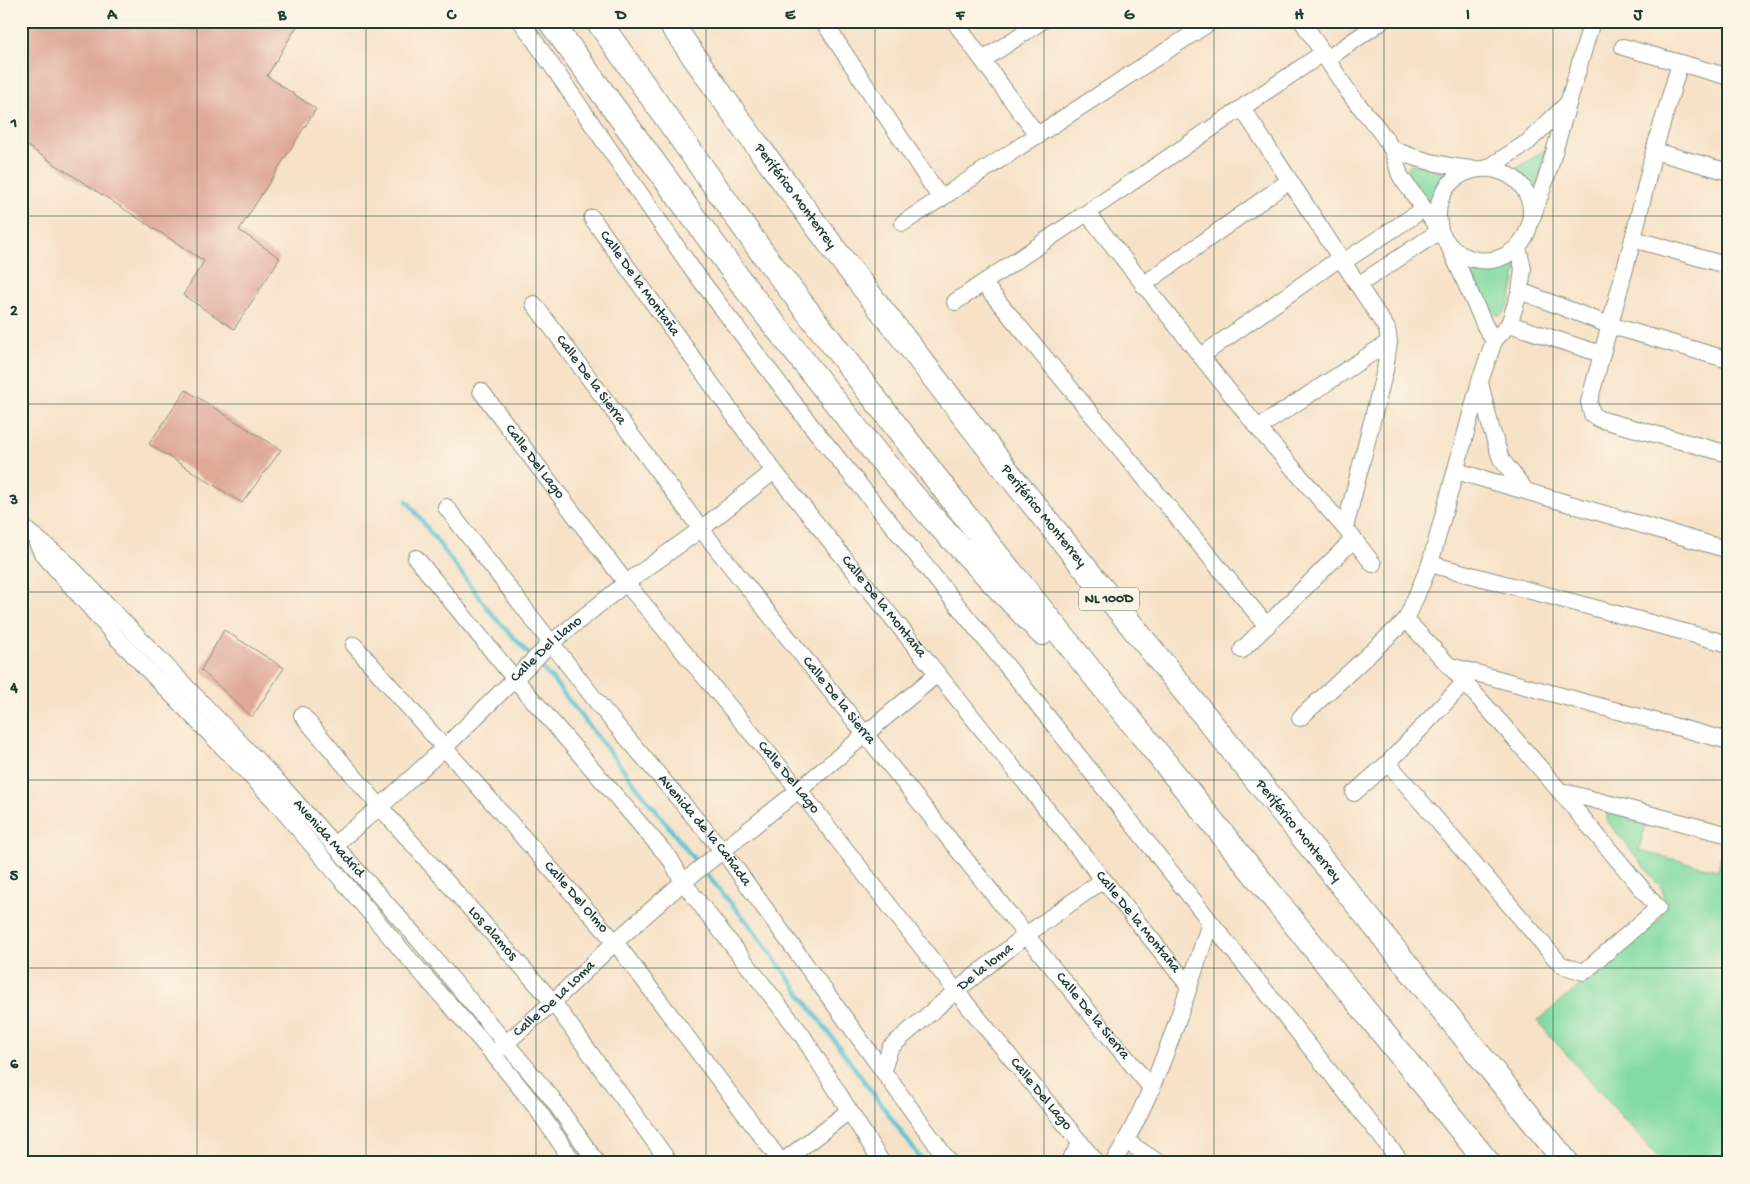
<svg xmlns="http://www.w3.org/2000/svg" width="1750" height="1184" font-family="'Gochi Hand',sans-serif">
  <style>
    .green { fill: #81dba2; stroke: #508c6b }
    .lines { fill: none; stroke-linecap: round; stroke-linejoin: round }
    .stream { stroke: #59c5d1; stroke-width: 4.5 }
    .building { fill: #dfa998 }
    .minor-casing { stroke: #8b907e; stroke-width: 18 }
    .highway-casing { stroke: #8b907e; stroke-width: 26 }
    .minor { stroke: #fff; stroke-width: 16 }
    .highway { stroke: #fff; stroke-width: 24 }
    .grid { fill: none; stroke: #1f3d34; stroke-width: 1; stroke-opacity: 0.55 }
    .labels { text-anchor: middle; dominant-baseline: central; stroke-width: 5; stroke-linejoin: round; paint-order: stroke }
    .shield { fill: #fcf5e5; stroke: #617469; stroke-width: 1 }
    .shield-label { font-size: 14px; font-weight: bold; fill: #1f3d34 }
    .street-label { font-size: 15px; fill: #1f3d34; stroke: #fcf5e5 }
    .neatline { fill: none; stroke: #1f3d34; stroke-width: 2 }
    .grid-label { font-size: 16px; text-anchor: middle; font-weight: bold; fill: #1f3d34 }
  </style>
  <rect width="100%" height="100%" fill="#fcf5e5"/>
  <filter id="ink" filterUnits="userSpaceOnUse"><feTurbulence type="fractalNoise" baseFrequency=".02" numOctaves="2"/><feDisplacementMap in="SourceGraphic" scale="10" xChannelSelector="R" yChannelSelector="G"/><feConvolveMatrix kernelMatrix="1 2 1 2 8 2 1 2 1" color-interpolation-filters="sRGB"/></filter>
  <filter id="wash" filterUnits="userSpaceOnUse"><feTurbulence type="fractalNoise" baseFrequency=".0096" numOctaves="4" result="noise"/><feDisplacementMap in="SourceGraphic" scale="20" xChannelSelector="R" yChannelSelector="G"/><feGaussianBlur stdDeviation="1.12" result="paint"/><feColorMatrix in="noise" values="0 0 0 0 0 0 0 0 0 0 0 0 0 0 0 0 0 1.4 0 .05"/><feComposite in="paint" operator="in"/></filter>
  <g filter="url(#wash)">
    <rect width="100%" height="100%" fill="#f7e2c8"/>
    <g class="green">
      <polygon points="1549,147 1536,190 1522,175 1514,170"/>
      <polygon points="1411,164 1453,175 1433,208 1405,173"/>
      <path d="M1518 264 1509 307 1499 317C1483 304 1477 287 1470 268L1497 269Z"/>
      <polygon points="1612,810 1647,819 1639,851 1718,870 1724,839 1729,840 1729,1163 1663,1163 1537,1021 1661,918 1663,905 1663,890 1607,821 1607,814"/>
    </g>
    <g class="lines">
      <g class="stream">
        <polyline points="407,501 491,613 552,679 698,864"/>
        <polyline points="703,870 752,928 924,1163"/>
      </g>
    </g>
    <g id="blocks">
      <g class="building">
        <polygon points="21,21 300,21 267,76 316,109 239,230 280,258 234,329 183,295 204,261 21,142"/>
        <polygon points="186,390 281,450 242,503 149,444"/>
        <polygon points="224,630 284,668 252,717 201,670"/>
      </g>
    </g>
  </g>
  <g filter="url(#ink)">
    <use href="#blocks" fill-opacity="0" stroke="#8b907e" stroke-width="1"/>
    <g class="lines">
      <defs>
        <g id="minor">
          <polyline points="521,21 690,266 809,423 1023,686 1402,1163"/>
          <polyline points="823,21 941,199"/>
          <polyline points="954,21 1038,136"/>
          <path d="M1302 21C1318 45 1333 70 1350 94 1363 112 1381 129 1391 148 1397 158 1396 171 1403 180 1412 193 1423 206 1432 220 1438 227 1443 238 1449 245 1465 262 1492 266 1511 252 1525 242 1531 228 1531 211 1531 202 1527 193 1522 186 1494 153 1437 170 1438 216 1438 220 1440 226 1440 231"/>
          <polyline points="1623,47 1680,63"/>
          <polyline points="1327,59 1382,21"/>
          <polyline points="983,60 1042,21"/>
          <polyline points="1729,77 1680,63 1654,151 1633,239 1589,402 1592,414 1599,419 1729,454"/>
          <polyline points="1242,108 1387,329 1389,342 1385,370 1345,528"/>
          <path d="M1392 149C1418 160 1443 166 1471 169"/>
          <polyline points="1654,151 1729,172"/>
          <polyline points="1488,168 1528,142 1566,105"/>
          <polyline points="1087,213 1258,428 1345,528 1373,564"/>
          <path id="s1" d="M592 218 774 471 1189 986"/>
          <polyline points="1532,218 1548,173 1592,21"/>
          <polyline points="903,223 1212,21"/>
          <polyline points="1633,239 1729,266"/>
          <polyline points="1449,246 1485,326 1494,341 1509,324 1520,291 1523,269 1518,247"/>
          <polyline points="1343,262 1424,209"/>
          <polyline points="983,283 1267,626"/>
          <polyline points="1143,285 1289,181"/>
          <polyline points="1358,285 1440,231"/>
          <polyline points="1520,291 1609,325 1729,360"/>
          <polyline points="955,302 1323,53"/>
          <path id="s2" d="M534 304 701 529 1026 935 1152 1089"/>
          <polyline points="1509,324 1601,354"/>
          <polyline points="1201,356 1340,258"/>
          <polyline points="1480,383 1491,428 1501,459 1526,491"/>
          <path id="s3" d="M481 391 626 583 799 790 956 991 1097 1163"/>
          <polyline points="1258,428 1389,342"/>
          <polyline points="1456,471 1729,550"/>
          <path id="s4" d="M446 507 600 706 723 851 950 1163"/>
          <path id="s5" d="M21 526 64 560 278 782 418 939 551 1097 597 1163"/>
          <polyline points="37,543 42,553 116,637 273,799 404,953 493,1054 535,1106 574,1163"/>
          <polyline points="416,558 514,678 671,860 683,882 802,1035 882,1163"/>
          <polyline points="1430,564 1729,644"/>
          <path id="s6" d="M354 645 615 942 782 1163"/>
          <polyline points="1242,650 1354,539"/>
          <polyline points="1450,666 1729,741"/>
          <path d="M1465 682 1388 763 1561 965 1584 972 1658 908C1576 810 1495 712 1406 620L1430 564 1480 381 1494 341"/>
          <path id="s7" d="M302 715 380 807 553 1002 670 1163"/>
          <polyline points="1300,718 1406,620"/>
          <polyline points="1560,791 1729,835"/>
          <polyline points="1354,793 1388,763"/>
          <path id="s8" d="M334 845 380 807 444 748 551 643 626 583 701 529 774 471"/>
          <path id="s9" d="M498 1050 553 1002 615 942 683 882 799 790 937 674"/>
          <path id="s10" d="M883 1070 890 1048 902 1037 956 991 1026 935 1103 880"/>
          <polyline points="1126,1141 1159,1163"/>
          <polyline points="781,1163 849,1111"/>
          <polyline points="1068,1163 1081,1143"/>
          <path d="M1113 1163C1158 1089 1183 1005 1210 923"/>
        </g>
        <g id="highway">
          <polyline points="550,21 747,290 878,456 939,525 1042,633"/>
          <polyline points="598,21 761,251 959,508 1488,1163"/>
          <path id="s11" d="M669 21 745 129 837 253 1017 484 1567 1163"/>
        </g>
      </defs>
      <use href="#minor" class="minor-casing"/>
      <use href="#highway" class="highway-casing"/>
      <use href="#minor" class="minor"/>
      <use href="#highway" class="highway"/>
    </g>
  </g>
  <path class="grid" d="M197 21V1163M366 21V1163M536 21V1163M706 21V1163M875 21V1163M1044 21V1163M1214 21V1163M1384 21V1163M1553 21V1163M21 216H1729M21 404H1729M21 592H1729M21 780H1729M21 968H1729"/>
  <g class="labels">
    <rect class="shield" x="1079" y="587.5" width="60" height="23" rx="4"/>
    <g class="shield-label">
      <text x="1109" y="599">NL 100D</text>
    </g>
    <g class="street-label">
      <text stroke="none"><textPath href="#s11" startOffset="216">Periférico Monterrey</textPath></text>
      <text stroke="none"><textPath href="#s1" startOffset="81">Calle De la Montaña</textPath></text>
      <text stroke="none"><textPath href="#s2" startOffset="95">Calle De la Sierra</textPath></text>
      <text stroke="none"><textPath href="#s3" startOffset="89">Calle Del Lago</textPath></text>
      <text stroke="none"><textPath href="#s11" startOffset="621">Periférico Monterrey</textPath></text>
      <text stroke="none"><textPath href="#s1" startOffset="486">Calle De la Montaña</textPath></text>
      <text stroke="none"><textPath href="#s8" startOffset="289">Calle Del Llano</textPath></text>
      <text stroke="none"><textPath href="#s2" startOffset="500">Calle De la Sierra</textPath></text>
      <text stroke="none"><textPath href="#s3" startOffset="494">Calle Del Lago</textPath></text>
      <text stroke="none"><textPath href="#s4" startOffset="414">Avenida de la Cañada</textPath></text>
      <text stroke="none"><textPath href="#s11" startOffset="1026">Periférico Monterrey</textPath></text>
      <text stroke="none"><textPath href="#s5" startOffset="439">Avenida Madrid</textPath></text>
      <text stroke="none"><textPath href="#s6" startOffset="336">Calle Del Olmo</textPath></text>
      <text stroke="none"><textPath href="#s1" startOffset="891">Calle De la Montaña</textPath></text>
      <text stroke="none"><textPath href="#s7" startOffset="290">Los alamos</textPath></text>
      <text stroke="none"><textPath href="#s10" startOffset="148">De la loma</textPath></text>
      <text stroke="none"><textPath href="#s9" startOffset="76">Calle De La Loma</textPath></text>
      <text stroke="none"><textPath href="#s2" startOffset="905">Calle De la Sierra</textPath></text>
      <text stroke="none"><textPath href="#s3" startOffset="899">Calle Del Lago</textPath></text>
    </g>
  </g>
  <rect width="1750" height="1184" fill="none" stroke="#fcf5e5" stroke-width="55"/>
  <rect x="28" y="28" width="1694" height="1128" class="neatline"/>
  <g class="grid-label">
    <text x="112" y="19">A</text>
    <text x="282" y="19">B</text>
    <text x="451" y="19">C</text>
    <text x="621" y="19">D</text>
    <text x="790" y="19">E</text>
    <text x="960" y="19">F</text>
    <text x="1129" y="19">G</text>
    <text x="1299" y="19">H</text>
    <text x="1468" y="19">I</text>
    <text x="1638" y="19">J</text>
    <text x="14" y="127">1</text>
    <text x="14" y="315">2</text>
    <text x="14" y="504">3</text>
    <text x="14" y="692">4</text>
    <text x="14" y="880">5</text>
    <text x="14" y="1068">6</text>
  </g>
</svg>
